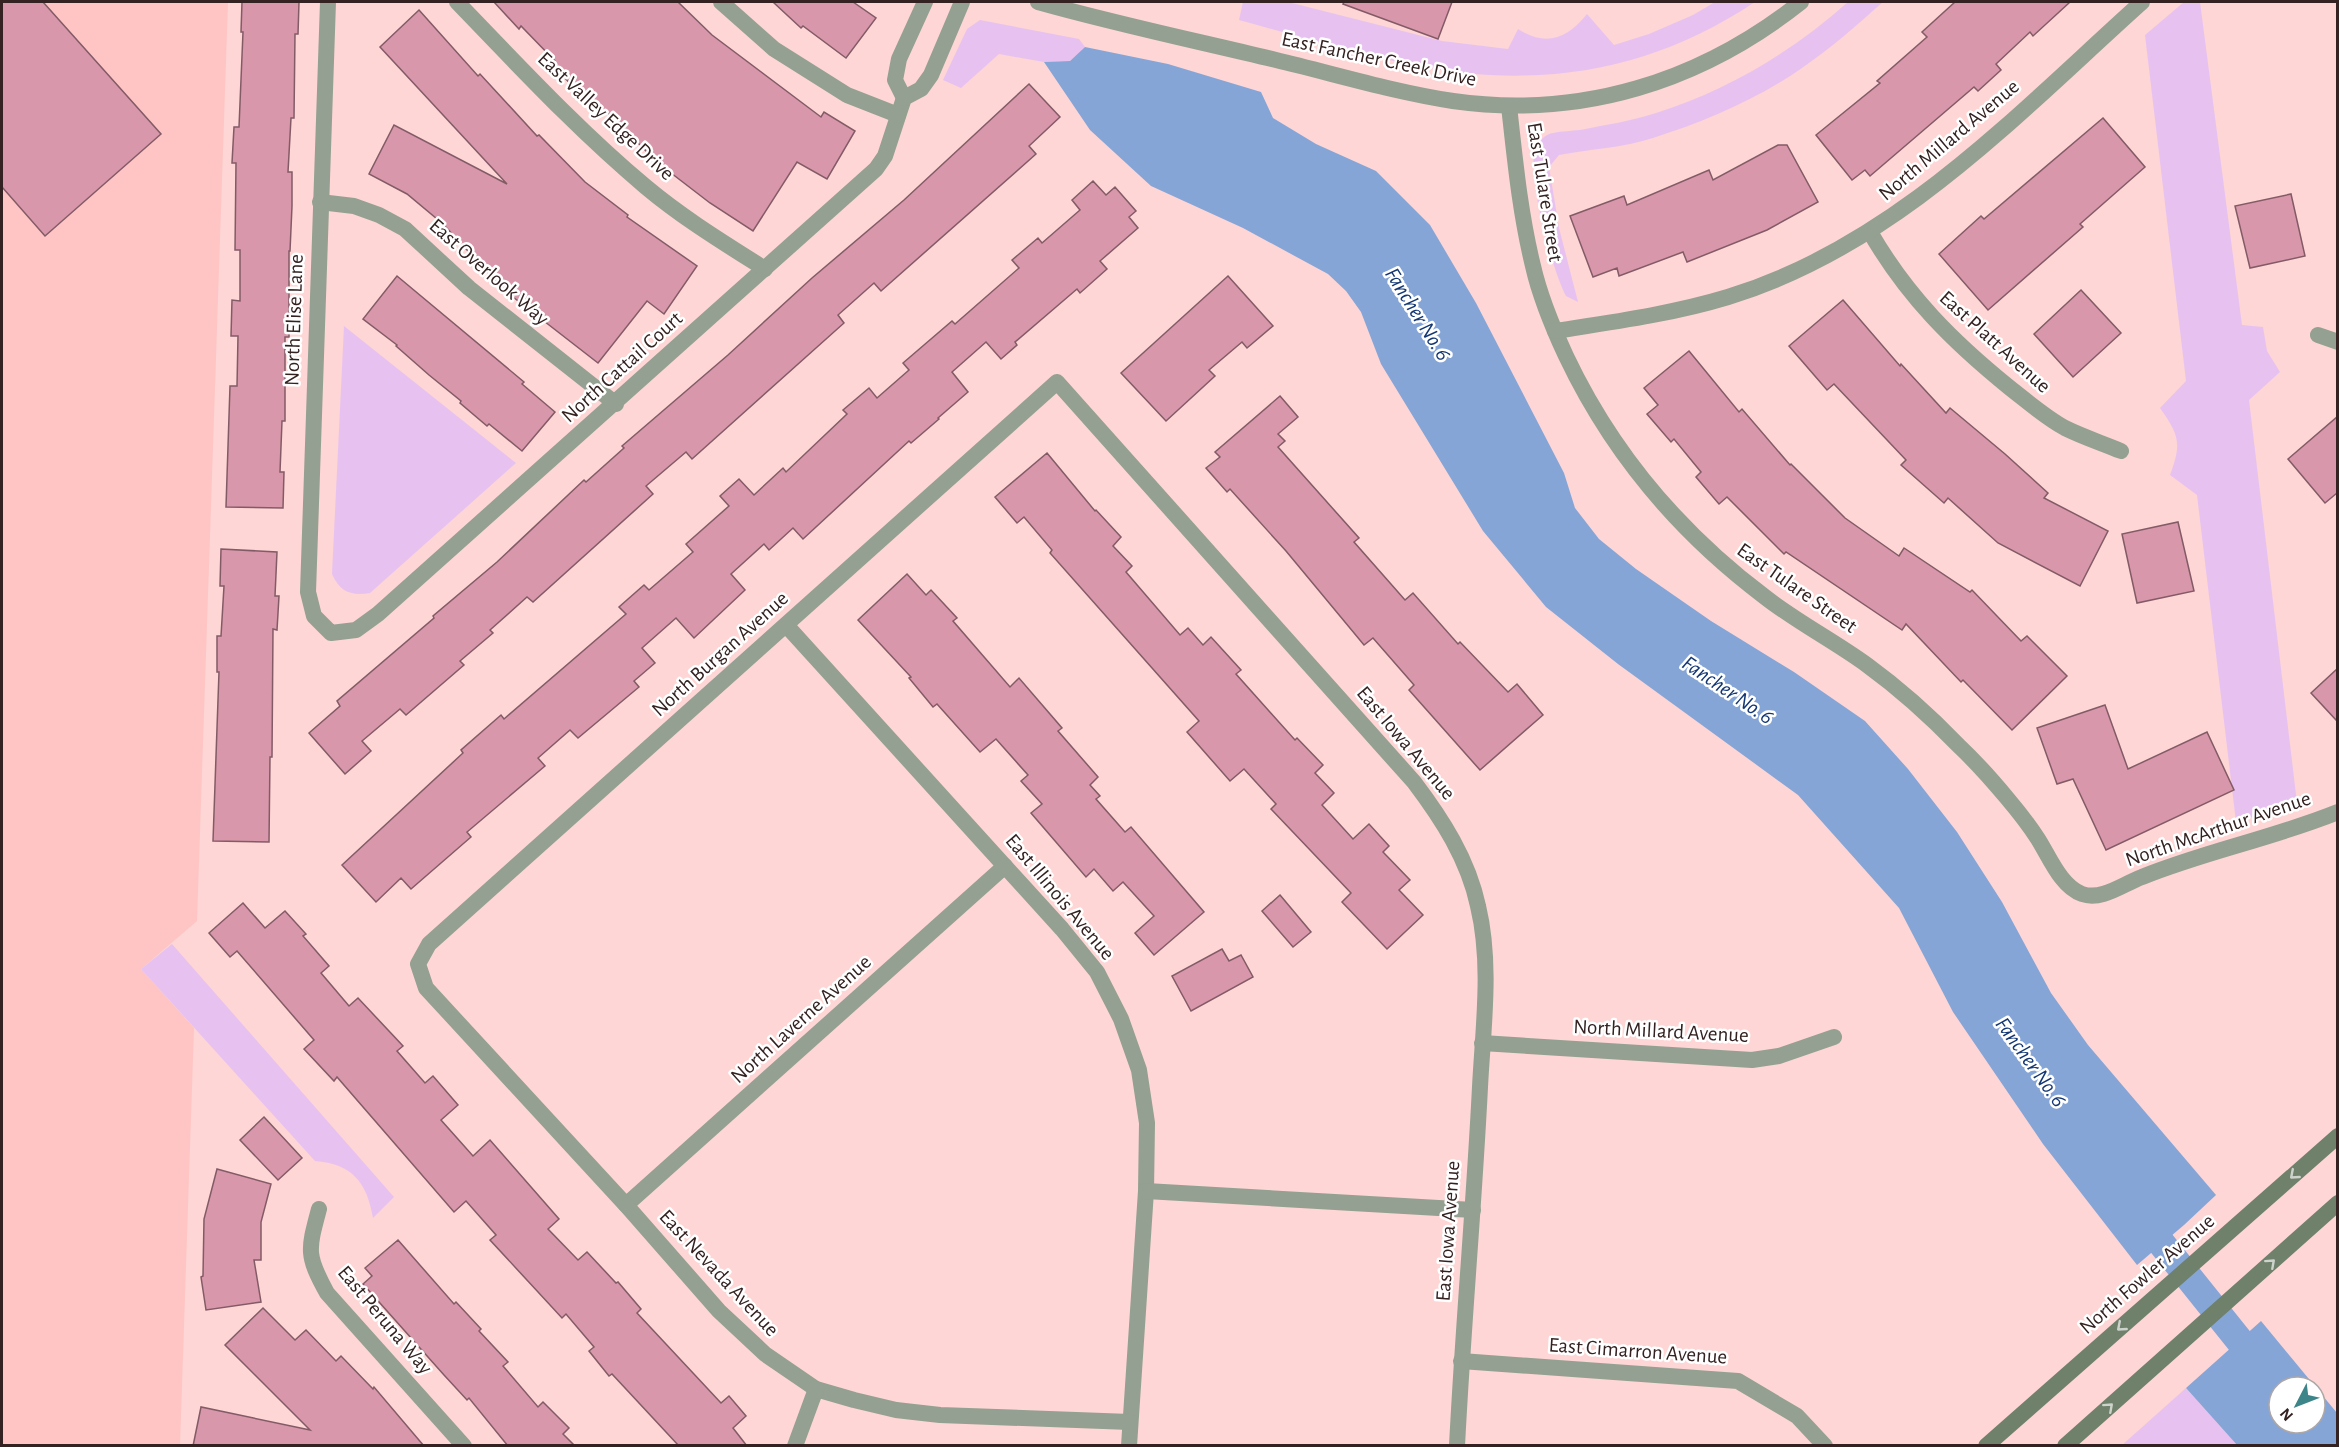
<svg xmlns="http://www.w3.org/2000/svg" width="2339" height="1447" font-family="'Alegreya Sans',sans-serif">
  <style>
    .built { fill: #fec5c4 }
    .green { fill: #e7c2f0 }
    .water { fill: #86a5d7; fill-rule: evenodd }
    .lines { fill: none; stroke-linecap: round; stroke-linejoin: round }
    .canal { stroke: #86a5d7; stroke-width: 28 }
    .building { fill: #d897aa; stroke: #835b67; stroke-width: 1.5 }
    .minor { stroke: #94a091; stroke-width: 16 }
    .tertiary { stroke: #94a091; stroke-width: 16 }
    .secondary { stroke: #6f806b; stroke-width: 16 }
    .oneway { stroke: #cdd3cb }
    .labels { text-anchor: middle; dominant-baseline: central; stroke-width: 5; stroke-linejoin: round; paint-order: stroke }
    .street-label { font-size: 21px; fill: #332221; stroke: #fff }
    .water-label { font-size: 22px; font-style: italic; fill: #133773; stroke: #fff }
  </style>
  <rect width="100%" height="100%" fill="#fdd6d5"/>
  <polygon class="built" points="2,2 228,2 197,921 141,969 194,1028 180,1445 2,1446"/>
  <g class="green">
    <path d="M1243 2H1288L1442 41 1508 49 1518 29C1546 47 1567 39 1587 14L1614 45 1649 34 1693 15 1715 2H1755C1666 61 1572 84 1465 73 1389 65 1313 40 1239 20Z"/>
    <path d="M1848 2H1883C1857 25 1831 48 1802 68 1758 99 1704 122 1653 138 1623 148 1590 149 1559 155L1549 167 1559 228 1578 302 1566 296C1553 273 1522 162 1538 143 1542 138 1547 134 1553 133 1562 131 1571 131 1580 130 1605 125 1632 121 1656 113 1727 91 1793 51 1848 2Z"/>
    <path d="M2184 2H2200L2242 325 2263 327 2267 351 2280 372 2249 400 2297 803 2236 822 2197 495 2170 475C2182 443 2179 435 2160 408L2186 381 2145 35Z"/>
    <polygon points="980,20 1079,39 1085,47 1070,61 1044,62 999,54 961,88 943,80 967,29"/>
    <path d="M344 326 516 463 370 593C351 596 340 592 332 574Z"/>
    <path d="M172 944 394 1197 373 1218C367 1182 352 1164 315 1161L141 969Z"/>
    <polygon points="2186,1388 2237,1445 2121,1446"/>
  </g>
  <g class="water">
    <polygon points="1085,47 1168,64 1261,92 1273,118 1316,144 1376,171 1430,225 1476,303 1564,473 1575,508 1599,539 1636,569 1711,621 1794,672 1865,721 1908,769 1957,832 2002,902 2051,993 2088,1045 2216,1195 2184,1225 2137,1265 2043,1144 1953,1012 1899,908 1798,795 1618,664 1546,607 1483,531 1381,364 1361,312 1346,291 1328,274 1243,228 1151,186 1090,130 1044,62 1070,61"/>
    <path d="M2261 1321 2337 1413V1445H2237L2186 1388ZM2279 1387H2315V1423H2279Z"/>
  </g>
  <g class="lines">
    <polyline class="canal" points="2139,1212 2162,1244 2279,1390"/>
  </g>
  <g class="building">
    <polygon points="2,2 43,2 161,134 45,236 2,187"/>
    <polygon points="242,2 299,2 298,34 295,34 294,118 291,118 288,172 292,172 292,206 290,251 289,251 289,337 285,337 285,421 282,421 280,472 284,472 283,508 226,507 230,386 237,386 238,336 231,336 232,300 240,301 240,250 235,250 236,163 232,163 234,127 239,127 243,32 241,32"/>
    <polygon points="494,2 678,2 712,35 821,117 824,112 855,131 827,179 797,162 753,231 710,203 658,163 605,110 602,113 578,88 576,90 552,64 555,61 521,26 519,29"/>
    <polygon points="773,2 853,2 876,18 846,58 803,26 801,28"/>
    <polygon points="1344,2 1452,2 1438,39 1343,4"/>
    <polygon points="1955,2 2070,2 2033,36 2030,32 1996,64 2001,70 1978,91 1974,87 1870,176 1865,170 1852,180 1816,135 1880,83 1877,81 1927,37 1922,32"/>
    <polygon points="419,10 478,76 480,74 537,136 539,135 585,182 628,215 627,217 697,266 664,314 647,301 598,363 504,290 443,224 407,194 369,174 394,125 507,184 380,47"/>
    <polygon points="1029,84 1060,117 1029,146 1036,154 881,291 874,283 838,315 844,323 692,459 686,452 646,486 653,494 533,602 527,597 490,630 493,633 460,661 464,665 406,715 400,709 362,741 371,751 345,774 309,733 340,706 337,701 434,618 433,616 497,562 584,480 586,482 624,448 622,446 728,355 812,278 904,200"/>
    <polygon points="2103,118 2145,167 2080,224 2083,227 1988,310 1939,254 1981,216 1984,219"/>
    <polygon points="1778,145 1787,145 1818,202 1767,230 1687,262 1683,252 1619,276 1617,268 1593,277 1570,216 1624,196 1627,205 1709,170 1713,180"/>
    <polygon points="1093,181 1106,195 1115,187 1136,211 1129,217 1138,228 1100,261 1107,269 1080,293 1077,289 1015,342 1017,345 1001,359 986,342 952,372 968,392 938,418 939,419 911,443 909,441 803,539 793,528 769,550 764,544 731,574 745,590 694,638 676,618 642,648 655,663 634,681 639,687 578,738 570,730 538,758 545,766 467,832 471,837 411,889 401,878 376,902 342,865 463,753 461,750 501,715 504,719 626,614 619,607 644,585 649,590 693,552 686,544 729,506 720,496 739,479 754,495 783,468 786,472 847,414 843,410 869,388 877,398 909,370 903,363 952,321 955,324 1019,268 1012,260 1038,238 1042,243 1080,210 1072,200"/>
    <polygon points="2291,194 2305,256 2250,268 2235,206"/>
    <polygon points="397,276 524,382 522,384 555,412 522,451 489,424 487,426 460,403 461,401 429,375 396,346 397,345 363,319"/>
    <polygon points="1228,276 1273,326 1247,348 1242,342 1209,370 1215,376 1166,421 1121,373"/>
    <polygon points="2081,290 2121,333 2073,377 2034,334"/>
    <polygon points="1843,300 1900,366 1901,364 1946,413 1950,408 2005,454 2048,493 2044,498 2108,531 2080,586 1998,543 1948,498 1944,503 1901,465 1906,460 1834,384 1827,390 1789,346"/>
    <polygon points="1689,351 1739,412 1742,409 1790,465 1791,464 1845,518 1899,556 1904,548 1970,592 1972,590 2021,641 2027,636 2067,676 2012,730 1963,680 1961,682 1906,624 1902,630 1786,552 1784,554 1727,497 1719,504 1696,477 1701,472 1674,439 1671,442 1647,414 1658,405 1644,388"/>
    <polygon points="1280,396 1298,417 1278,434 1285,441 1278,447 1359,538 1354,542 1405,600 1413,593 1458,644 1460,642 1508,692 1517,684 1543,715 1480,770 1409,690 1414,685 1373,638 1364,645 1286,551 1230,489 1227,492 1206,468 1220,457 1215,452"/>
    <polygon points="2337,417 2337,493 2325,503 2288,459"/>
    <polygon points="1047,453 1095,511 1096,510 1121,537 1113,546 1132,566 1126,572 1180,635 1188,628 1203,645 1211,637 1241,670 1236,674 1295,740 1297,738 1323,765 1315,773 1334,793 1322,805 1353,839 1369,824 1389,846 1383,852 1410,880 1399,890 1423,915 1387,949 1342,902 1351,893 1271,809 1276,804 1244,769 1230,781 1187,732 1199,721 1050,553 1052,550 1024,517 1017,523 995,497"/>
    <polygon points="2178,522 2194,591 2137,603 2122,534"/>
    <polygon points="221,549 277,552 275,596 279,596 277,630 273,629 272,757 270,757 269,842 213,841 219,672 217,672 217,636 221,636 224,586 220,586"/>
    <polygon points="907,574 926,595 931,590 957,618 953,621 1010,687 1019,678 1062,728 1058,731 1098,777 1090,785 1100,796 1096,799 1125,832 1131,827 1204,912 1154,955 1135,933 1154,916 1123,882 1113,891 1094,869 1086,877 1031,813 1042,804 1021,781 1028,775 996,739 980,752 937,704 933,707 909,678 911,677 858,620"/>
    <polygon points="2337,669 2337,721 2311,693"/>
    <polygon points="2105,705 2128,769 2207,732 2234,790 2106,850 2073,779 2057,784 2037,728"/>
    <polygon points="1280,895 1311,932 1293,947 1262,911"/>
    <polygon points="243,903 265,928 285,911 306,934 303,936 329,966 321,973 349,1006 358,998 403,1046 397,1051 425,1083 433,1076 458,1105 441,1120 473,1156 490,1140 559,1219 548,1229 578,1260 587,1252 616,1283 618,1282 641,1309 637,1313 721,1403 729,1396 746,1416 733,1428 747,1446 679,1446 612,1374 609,1376 589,1351 594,1347 566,1314 562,1318 490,1240 496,1235 466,1201 454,1212 337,1077 334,1081 304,1049 314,1040 237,951 230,957 209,933"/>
    <polygon points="1222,949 1229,961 1241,955 1253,977 1191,1011 1172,976"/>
    <polygon points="264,1117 302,1158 278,1180 240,1140"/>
    <polygon points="217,1169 271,1184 261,1222 261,1260 254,1260 261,1302 206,1310 201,1277 203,1276 204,1219"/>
    <polygon points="398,1240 454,1304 456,1302 481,1329 479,1331 508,1362 503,1366 538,1407 543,1402 569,1428 563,1434 575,1446 508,1446 469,1398 467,1400 444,1375 363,1284 372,1276 365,1268"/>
    <polygon points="263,1308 295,1340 306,1330 336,1361 341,1356 373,1389 374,1387 424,1446 193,1446 201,1407 310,1430 225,1345"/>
  </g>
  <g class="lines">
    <g class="minor">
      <polyline points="328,2 308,592 314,616 331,633 356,630 378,614 876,169 885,156 904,98 921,89 931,75 962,2"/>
      <path d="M457 2C518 65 578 130 646 187 683 218 724 243 765 269"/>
      <polyline points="721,2 774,49 847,95 898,115"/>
      <polyline points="904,98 895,80 899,59 925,2"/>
      <path d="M1509 106C1515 160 1520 213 1533 266 1540 297 1553 328 1566 356 1612 453 1680 533 1765 597 1797 622 1834 641 1867 665 1900 689 1931 717 1959 746 1976 762 1992 780 2007 798 2018 811 2029 825 2038 839 2049 856 2061 887 2082 894 2102 901 2123 884 2142 877 2206 851 2274 838 2338 812"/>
      <polyline points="320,202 354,206 379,215 405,229 469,288 616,404"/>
      <path d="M1870 232C1907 296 1952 341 2010 388 2028 402 2045 417 2065 428 2083 437 2102 443 2121 451"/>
      <path d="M1555 331C1613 322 1672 314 1728 297 1895 246 2016 115 2142 2"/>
      <polyline points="2318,335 2338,342"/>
      <polyline points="786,625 1062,929 1097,972 1121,1019 1139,1070 1147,1123 1146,1191 1129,1446"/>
      <polyline points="1482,1043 1752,1060 1779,1056 1834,1037"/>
      <polyline points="1146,1191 1473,1210"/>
      <polyline points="626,1205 1005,866"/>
      <path d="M319 1209C308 1250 306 1255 327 1293L464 1446"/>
      <polyline points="1461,1361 1738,1381 1797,1416 1825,1446"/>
      <path d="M1130 1422 940 1415 896 1410 854 1400 816 1389 765 1354 719 1311 626 1205 426 988 418 964 429 944 1057 382 1414 782C1442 819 1468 859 1478 906 1492 964 1483 1028 1480 1087 1474 1207 1463 1326 1457 1446"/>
      <polyline points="795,1446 816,1389"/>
    </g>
    <path class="tertiary" d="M1038 2C1116 24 1197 41 1276 60 1335 74 1394 92 1453 101 1581 119 1700 82 1801 2"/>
    <g class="secondary">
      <polyline points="1986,1446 2338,1136"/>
      <polyline points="2065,1446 2338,1203"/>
    </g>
  </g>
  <defs><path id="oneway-chevron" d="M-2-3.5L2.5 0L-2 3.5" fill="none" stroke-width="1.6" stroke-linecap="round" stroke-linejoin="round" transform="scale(1.5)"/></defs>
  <g class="oneway">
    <use href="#oneway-chevron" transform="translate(2294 1175) rotate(139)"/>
    <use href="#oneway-chevron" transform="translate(2271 1263) rotate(-42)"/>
    <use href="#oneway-chevron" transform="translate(2121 1327) rotate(139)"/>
    <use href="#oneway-chevron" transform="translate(2109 1407) rotate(-42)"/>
  </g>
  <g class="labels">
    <g class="street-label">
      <text transform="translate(1379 59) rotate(12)">East Fancher Creek Drive</text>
      <text transform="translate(606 116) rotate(43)">East Valley Edge Drive</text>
      <text transform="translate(1949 140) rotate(-40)">North Millard Avenue</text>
      <text transform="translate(1545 192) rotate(81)">East Tulare Street</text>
      <text transform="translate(489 272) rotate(41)">East Overlook Way</text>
      <text transform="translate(294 320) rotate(-88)">North Elise Lane</text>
      <text transform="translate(1995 342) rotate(42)">East Platt Avenue</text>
      <text transform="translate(622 367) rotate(-42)">North Cattail Court</text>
      <text transform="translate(1797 588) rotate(35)">East Tulare Street</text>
      <text transform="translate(720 654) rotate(-42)">North Burgan Avenue</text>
      <text transform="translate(1406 743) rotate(50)">East Iowa Avenue</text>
      <text transform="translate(2218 829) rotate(-19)">North McArthur Avenue</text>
      <text transform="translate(1060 897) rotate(50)">East Illinois Avenue</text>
      <text transform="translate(801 1019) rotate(-42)">North Laverne Avenue</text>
      <text transform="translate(1661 1031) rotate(3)">North Millard Avenue</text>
      <text transform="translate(1448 1231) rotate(-86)">East Iowa Avenue</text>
      <text transform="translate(719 1273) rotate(47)">East Nevada Avenue</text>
      <text transform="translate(2147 1274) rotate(-41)">North Fowler Avenue</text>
      <text transform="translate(385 1320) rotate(50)">East Peruna Way</text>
      <text transform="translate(1638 1351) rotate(4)">East Cimarron Avenue</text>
    </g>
    <g class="water-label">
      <text transform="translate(1418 314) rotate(58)">Fancher No. 6</text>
      <text transform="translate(1728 690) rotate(34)">Fancher No. 6</text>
      <text transform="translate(2031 1062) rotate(54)">Fancher No. 6</text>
    </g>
  </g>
  <rect width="2339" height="1447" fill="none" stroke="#332221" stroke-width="6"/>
  <g transform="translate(2297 1405) rotate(228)"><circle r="28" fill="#ffffff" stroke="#ada7a6" stroke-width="1.5"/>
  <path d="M0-4.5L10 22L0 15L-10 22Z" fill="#3d8589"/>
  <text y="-9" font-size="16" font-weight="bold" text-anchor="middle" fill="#332221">N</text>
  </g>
</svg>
